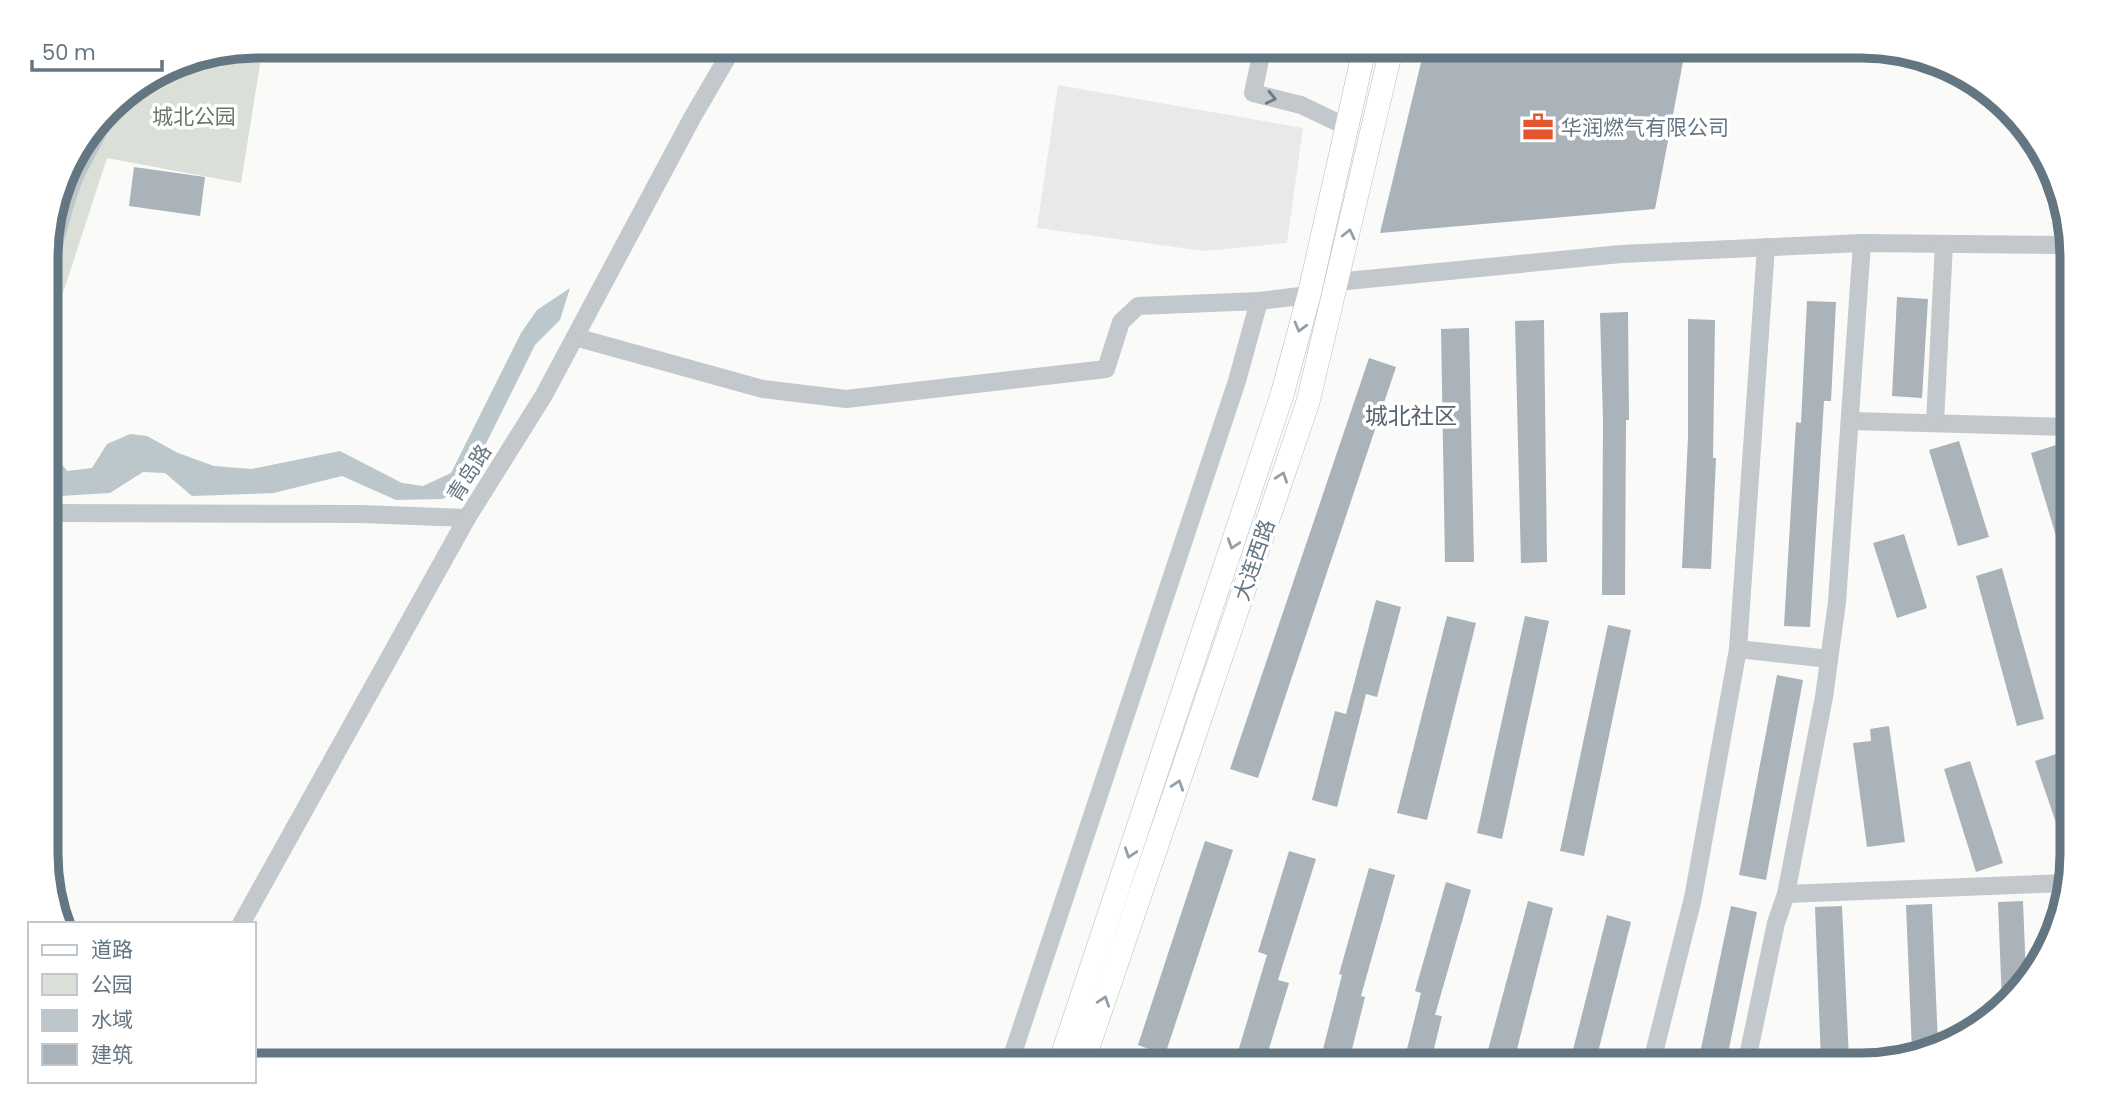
<svg xmlns="http://www.w3.org/2000/svg" width="2118" height="1111" font-family="Poppins,'Noto Sans SC',sans-serif">
  <style>
    .built { fill: #e8e9e9 }
    .green { fill: #dadfd7 }
    .water { fill: #bbc7cb }
    .building { fill: #aab3b9 }
    .lines { fill: none; stroke-linecap: round; stroke-linejoin: round }
    .major-casing { stroke: #b5babe; stroke-width: 24 }
    .minor { stroke: #c3c8cc; stroke-width: 18 }
    .major { stroke: #fff; stroke-width: 23 }
    .oneway { stroke: #6a7a87 }
    .oneway2 { stroke: #939fa8 }
    .labels { text-anchor: middle; dominant-baseline: central; stroke-width: 7; stroke-linejoin: round; paint-order: stroke }
    .park-label { font-size: 21px; fill: #687a64; stroke: #fff }
    .poi-label { font-size: 21px; fill: #657683; stroke: #fff; text-anchor: start }
    .street-label { font-size: 21px; fill: #657683; stroke: #fff }
    .neighbourhood-label { font-size: 23px; fill: #57646e; stroke: #fff }
    .rim { fill: none; stroke: #657683; stroke-width: 9 }
  </style>
  <rect width="100%" height="100%" fill="#fafaf8"/>
  <polygon class="built" points="1058,85 1303,128 1287,243 1204,251 1037,228"/>
  <polygon class="green" points="263,46 241,183 107,158 65,287 46,332 46,243 67,164 117,98 176,61"/>
  <g class="water">
    <path d="M116 100C115 131 89 161 79 191 67 223 65 254 46 283V243L67 164Z"/>
    <polygon points="570,288 560,320 535,345 467,482 443,499 396,500 342,476 274,493 192,496 165,473 143,472 110,493 60,496 47,487 46,402 58,459 67,471 92,468 107,444 130,434 147,436 178,453 214,466 251,469 340,451 402,483 423,486 451,473 521,333 537,310"/>
  </g>
  <g class="building">
    <polygon points="1425,46 1686,46 1655,209 1380,233"/>
    <polygon points="134,167 205,177 200,216 129,206"/>
    <polygon points="1897,297 1928,299 1922,398 1892,396"/>
    <polygon points="1807,301 1836,302 1831,401 1824,401 1810,627 1784,626 1796,422 1801,423"/>
    <polygon points="1628,312 1629,420 1626,420 1625,595 1602,595 1603,421 1600,313"/>
    <polygon points="1688,319 1715,320 1713,458 1716,458 1711,569 1682,568 1688,437"/>
    <polygon points="1544,320 1547,562 1521,563 1515,321"/>
    <polygon points="1469,328 1474,562 1445,562 1441,329"/>
    <polygon points="1369,358 1396,367 1258,778 1230,769"/>
    <polygon points="1959,441 1989,537 1958,546 1929,450"/>
    <polygon points="2059,444 2071,485 2072,545 2060,549 2031,453"/>
    <polygon points="1904,534 1927,608 1897,618 1873,543"/>
    <polygon points="2002,568 2044,719 2017,726 1976,576"/>
    <polygon points="1376,600 1401,607 1377,697 1366,694 1337,807 1312,800 1335,711 1346,714"/>
    <polygon points="1447,616 1476,623 1427,820 1397,813"/>
    <polygon points="1525,616 1549,621 1502,839 1477,833"/>
    <polygon points="1608,625 1631,630 1584,856 1560,851"/>
    <polygon points="1777,675 1803,680 1766,880 1739,875"/>
    <polygon points="1889,726 1905,842 1867,847 1853,743 1871,741 1870,729"/>
    <polygon points="2062,752 2072,784 2070,864 2035,761"/>
    <polygon points="1970,761 2003,863 1976,872 1944,769"/>
    <polygon points="1205,841 1233,850 1165,1055 1138,1045"/>
    <polygon points="1289,851 1316,859 1278,980 1289,983 1264,1065 1234,1065 1267,955 1258,952"/>
    <polygon points="1369,868 1395,875 1361,996 1365,997 1348,1065 1319,1065 1342,975 1339,974"/>
    <polygon points="1446,882 1471,890 1435,1015 1442,1016 1430,1065 1403,1065 1421,993 1415,991"/>
    <polygon points="1528,901 1553,908 1513,1065 1484,1065"/>
    <polygon points="2023,901 2026,976 2002,1003 1998,902"/>
    <polygon points="1932,904 1938,1044 1912,1052 1906,905"/>
    <polygon points="1731,906 1757,912 1726,1063 1699,1058"/>
    <polygon points="1842,906 1849,1060 1821,1061 1815,907"/>
    <polygon points="1607,915 1631,922 1595,1064 1571,1058"/>
  </g>
  <g class="lines">
    <defs>
      <g id="major">
        <polyline points="1059,1065 1282,395 1309,295 1365,46"/>
        <polyline points="1082,1065 1308,402 1392,46"/>
      </g>
    </defs>
    <use href="#major" class="major-casing"/>
    <g class="minor">
      <polyline points="1263,46 1253,93 1301,105 1347,127"/>
      <polyline points="1337,282 1621,254 1862,243 2071,245"/>
      <polyline points="575,337 763,389 846,399 1106,369 1121,322 1138,306 1259,301"/>
      <polyline points="1850,421 2071,427"/>
      <polyline points="1935,423 1944,244"/>
      <polyline points="47,513 361,514 467,518"/>
      <polyline points="1738,649 1829,659"/>
      <polyline points="1786,894 2066,883"/>
      <polyline points="241,924 467,518 544,395 692,118 734,46"/>
      <polyline points="1009,1065 1237,381 1259,301 1309,295"/>
      <polyline points="1651,1065 1693,898 1738,649 1766,247"/>
      <polyline points="1746,1065 1776,923 1786,894 1824,697 1837,602 1862,243"/>
    </g>
    <use href="#major" class="major"/>
  </g>
  <defs><path id="oneway-chevron" d="M-2-3.5L2.5 0L-2 3.5" fill="none" stroke-width="1.6" stroke-linecap="round" stroke-linejoin="round" transform="scale(1.75)"/></defs>
  <use class="oneway" href="#oneway-chevron" transform="translate(1271 98) rotate(13)"/>
  <g class="oneway2">
    <use href="#oneway-chevron" transform="translate(1349 234) rotate(-77)"/>
    <use href="#oneway-chevron" transform="translate(1300 327) rotate(105)"/>
    <use href="#oneway-chevron" transform="translate(1282 477) rotate(-71)"/>
    <use href="#oneway-chevron" transform="translate(1233 544) rotate(108)"/>
    <use href="#oneway-chevron" transform="translate(1178 785) rotate(-71)"/>
    <use href="#oneway-chevron" transform="translate(1130 853) rotate(108)"/>
    <use href="#oneway-chevron" transform="translate(1104 1001) rotate(-71)"/>
  </g>
  <defs>
    <symbol id="office-bare" viewBox="-9 -9 18 18"><path d="M-6-3h4V-5.5h4V-3h4V5H-6ZM-1-4.5V-3h2v-1.5ZM-6 0V1H6V0Z" fill="#e4572e" stroke="#fff" stroke-width="2.5" paint-order="stroke"/></symbol>
  </defs>
  <g fill-rule="evenodd">
    <use href="#office-bare" x="1516" y="105" width="44" height="44"/>
  </g>
  <g class="labels">
    <g class="park-label">
      <text x="194" y="116">城北公园</text>
    </g>
    <g class="poi-label">
      <text x="1561" y="127">华润燃气有限公司</text>
    </g>
    <g class="street-label">
      <text transform="translate(469 473) rotate(-58)">青岛路</text>
      <text transform="translate(1254 560) rotate(-71)">大连西路</text>
    </g>
    <g class="neighbourhood-label">
      <text x="1411" y="416">城北社区</text>
    </g>
  </g>
  <path d="M0 0H2118V1111H0ZM257 58H1861A199 199 0 0 1 2060 257V854A199 199 0 0 1 1861 1053H257A199 199 0 0 1 58 854V257A199 199 0 0 1 257 58Z" fill="#fff" fill-rule="evenodd"/>
  <path class="rim" d="M257 58H1861A199 199 0 0 1 2060 257V854A199 199 0 0 1 1861 1053H257A199 199 0 0 1 58 854V257A199 199 0 0 1 257 58Z"/>
  <rect x="28" y="922" width="228" height="161" fill="#ffffff" stroke="#c1c8cd" stroke-width="2"/>
  <rect x="42" y="945" width="35" height="10" fill="#ffffff" stroke="#c1c8cd" stroke-width="2"/>
  <text x="91" y="957" font-size="21" fill="#657683">道路</text>
  <rect x="42" y="974" width="35" height="21" fill="#dadfd7" stroke="#c1c8cd" stroke-width="2"/>
  <text x="91" y="992" font-size="21" fill="#657683">公园</text>
  <rect x="42" y="1010" width="35" height="21" fill="#bbc7cb" stroke="#c1c8cd" stroke-width="2"/>
  <text x="91" y="1027" font-size="21" fill="#657683">水域</text>
  <rect x="42" y="1044" width="35" height="21" fill="#aab3b9" stroke="#c1c8cd" stroke-width="2"/>
  <text x="91" y="1062" font-size="21" fill="#657683">建筑</text>
  <path d="M32 60v10h130v-10" fill="none" stroke="#657683" stroke-width="3.5"/>
  <text x="42" y="60" font-size="21" fill="#657683" stroke="#ffffff" stroke-width="5" paint-order="stroke">50 m</text>
</svg>
